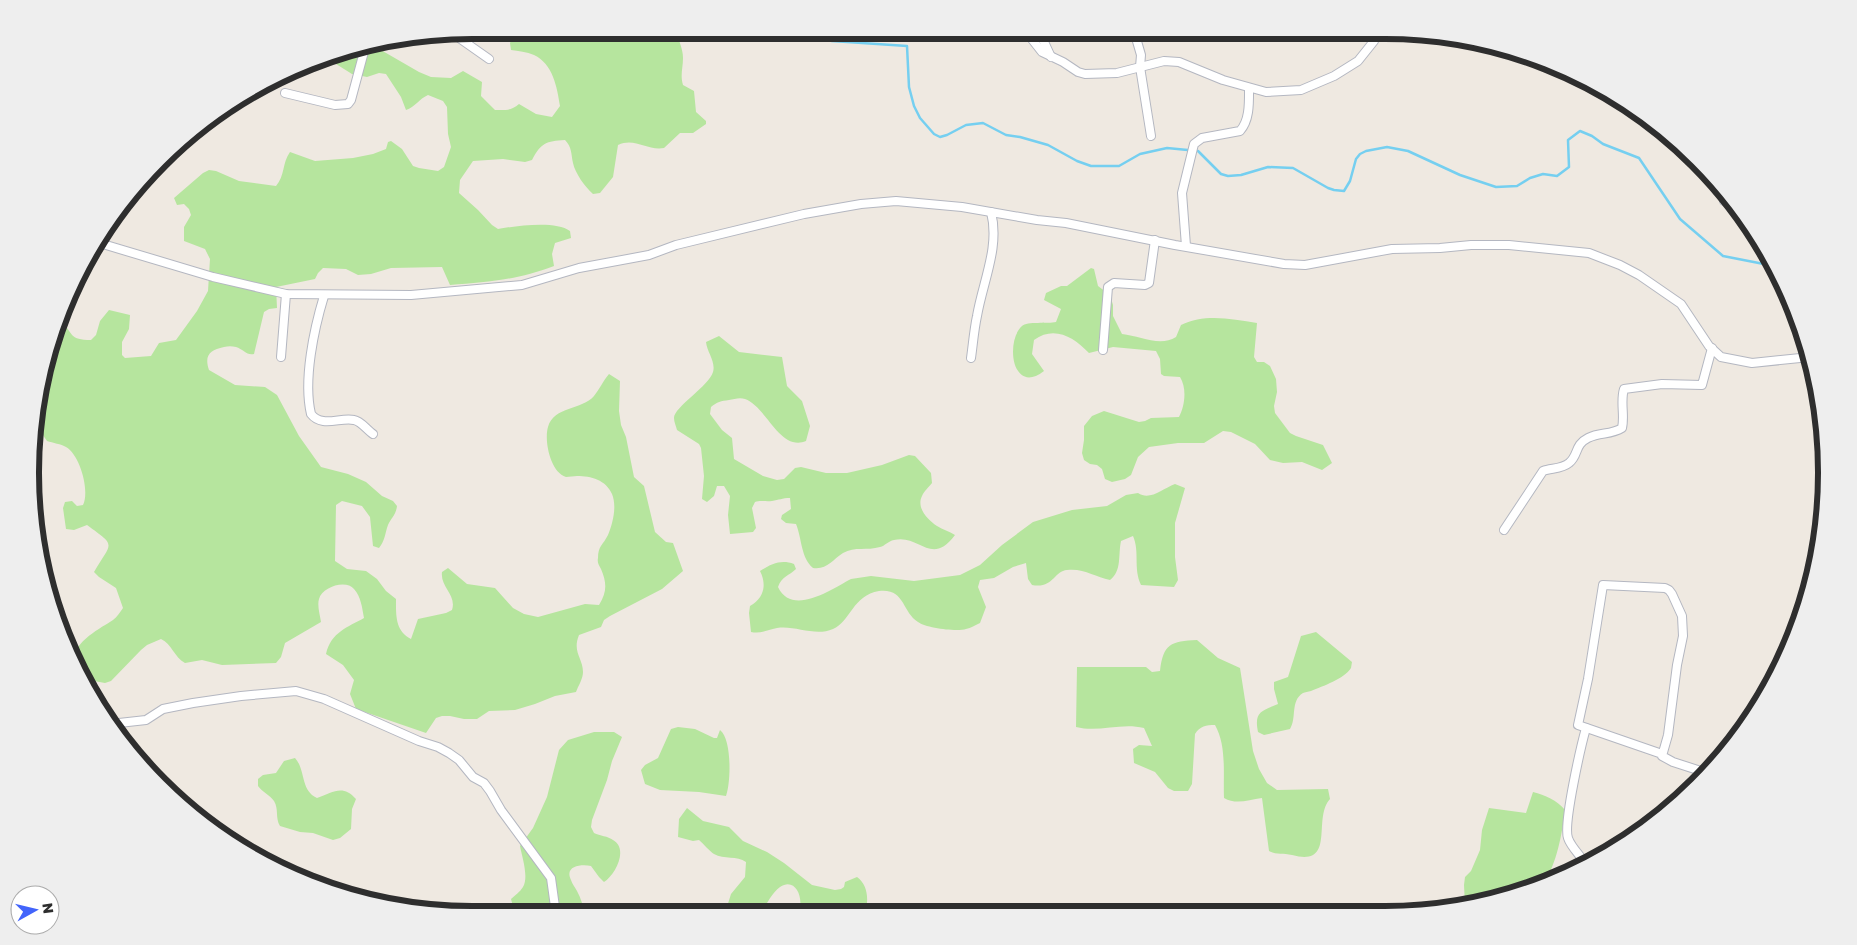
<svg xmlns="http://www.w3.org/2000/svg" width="1857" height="945" font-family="'Golos Text',sans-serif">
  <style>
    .green { fill: #b6e59e }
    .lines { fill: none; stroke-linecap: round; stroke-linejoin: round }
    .stream { stroke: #75cff0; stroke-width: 2.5 }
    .minor-casing { stroke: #b4b7c1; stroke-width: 10 }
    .minor { stroke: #fff; stroke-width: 8 }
    .rim { fill: none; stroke: #2e2e2e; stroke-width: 6 }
  </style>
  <rect width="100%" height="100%" fill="#efe9e1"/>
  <g class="green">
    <path d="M516 30H676C678 39 683 49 683 58 683 68 680 75 683 85L694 91 696 112 706 121V124L693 133H680L664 148C647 151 635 137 618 145L613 177 600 193 593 194C585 187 575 173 573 163 571 154 572 147 565 140 546 141 541 143 532 160L525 162 503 159 473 161 460 180 459 193 478 210 492 225 498 229C515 226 556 220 570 231L571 238 555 243 552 254 554 266C517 280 488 282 450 285L442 267 391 268 371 274 358 275 346 269 323 268 318 273 315 279 276 287 277 308 269 309 264 312 254 354C247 356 243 349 236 347 232 346 228 346 224 347 210 350 204 355 209 370L235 385 265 387 277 395 299 436 321 467 348 474 366 482 382 496 393 501 397 506C396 515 391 518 388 525 385 533 385 541 379 548L373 546 370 517 362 506 342 501 336 505 335 561 347 569 366 571 377 579 386 591 396 599C396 615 395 631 411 639L418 619 446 613 452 610C457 595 440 587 442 572L448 568 467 584 495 588 513 608 524 614 538 617 585 604 599 605C607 592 607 583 601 569 599 565 597 563 598 558 598 546 603 545 608 535 613 523 617 506 612 494 606 480 591 476 577 476 574 476 569 477 566 477 550 472 544 440 548 427 554 406 582 410 594 396 599 390 603 381 609 374L620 381 619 411 621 425 626 437 634 477 644 486 655 532 666 542 673 543 683 571 662 589 610 616 604 620 601 627 579 635C572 652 583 658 583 672 583 679 578 686 576 692L555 696 535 704 515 710 489 711 477 719H464L450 716H442L436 718 426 733 356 709 350 694 354 680 343 665 326 654C331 632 348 627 364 618 362 607 361 597 354 589 346 579 322 587 319 599 317 606 320 615 321 622L285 643 281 657 276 663 222 665 202 660 185 663C174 657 172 644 161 639L147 645 141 650 111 681 105 683 83 679C79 674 75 668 74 662 71 643 101 628 113 620 117 617 120 612 123 608L116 588 99 577 94 572C112 541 117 547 87 525L74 530 66 529 63 508 65 502 72 501 77 506 83 505C90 491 80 455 66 447 61 444 53 443 47 441 23 409 48 355 58 321H61C74 334 69 340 91 340L96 335 100 321 109 310 130 315 129 329 122 342V355L125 358 151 356 159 343 176 340 197 311 208 291 210 259 205 249 184 241V227L191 215 189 209 184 204 177 205 174 198 203 173 209 170 216 171 239 181 276 186C285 176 282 163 290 152L315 161 353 158 373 154 386 149 388 142 391 141 402 149 413 166 419 168 438 171 444 167 451 147 448 134 447 107 443 101 428 95C419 99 415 107 406 110L401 97 386 74 379 73 367 77 352 74 328 59H320L330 54 374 46 419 72 431 77 451 78 463 71 482 82 481 96 495 110C505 110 511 111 519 104L536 114 552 117 560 106C557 87 553 64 534 55 527 52 518 51 511 50L510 43Z"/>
    <path d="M1091 268 1094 269 1098 286 1110 295 1113 305V316L1122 334C1140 336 1160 347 1176 337L1181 325C1205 313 1232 319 1257 323L1254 357 1257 362H1264L1270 366 1276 379 1277 392 1274 406 1275 413 1290 433 1296 436 1323 445 1332 463 1322 470 1302 462 1283 463 1270 460 1255 444 1231 432 1223 431 1204 443H1178L1149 447 1138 457 1131 475 1125 479 1112 482 1105 479 1102 469 1097 465 1090 464 1084 460 1082 453 1084 440V426L1092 416 1104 411 1139 422 1145 421 1151 418 1179 417C1185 406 1187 388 1180 377L1164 376 1161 374 1160 359 1156 351 1113 347 1089 353C1074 337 1054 325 1034 340L1032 354 1044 371C1012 396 1005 341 1022 326 1027 321 1048 324 1056 322L1061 309 1044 300 1046 293 1061 286H1067Z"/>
    <path d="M719 336 739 352 782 357 787 386 802 401 810 426 806 441C780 452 766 406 745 399 740 397 734 399 729 400 721 401 717 402 711 407L710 414 722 430 732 438 734 459 763 476 777 480 784 479 795 468 801 467 826 473H847L882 465 909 455 915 456 931 473 932 483C929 487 924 491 922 496 916 508 928 520 937 526 943 530 949 531 955 535 931 567 920 534 894 540 888 541 885 546 880 547 867 551 855 546 843 553 832 560 827 570 813 568 801 558 802 539 796 524L786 523 781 519 782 515 791 509 790 498C782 498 779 500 772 501 766 502 761 500 755 502L752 508 756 528 753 532 730 534 728 515 730 496 724 486H717L714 496 707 502 702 499 704 476 701 448 699 444 677 430C676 426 674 422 674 418 674 407 709 386 713 372 716 362 707 352 706 342Z"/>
    <path d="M1175 484 1185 488 1175 523V557L1178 580 1174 587 1141 585C1133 568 1140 552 1133 536L1121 541C1118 555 1122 571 1110 580 1095 577 1084 568 1067 570 1054 571 1053 589 1032 585L1028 579 1026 563 1013 567 994 578 980 580 978 587 986 607 980 623C975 625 971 628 966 629 957 632 926 628 918 622 902 612 905 588 879 591 853 595 850 622 833 629 815 637 795 625 777 628 767 630 761 634 751 632L749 613 750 606C764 598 767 585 760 571 771 564 781 559 794 564L796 569C789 576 782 576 778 587 792 617 832 589 851 579L871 576 914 581 960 575 980 565 1002 545 1033 522 1072 510 1107 506 1126 495 1138 493C1150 501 1162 489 1175 484Z"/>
    <path d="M1316 632 1352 662 1351 668C1344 679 1323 686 1311 691 1308 692 1305 692 1303 693 1290 701 1297 718 1290 729L1264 735 1258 732C1254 712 1261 711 1278 704L1274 689V682L1288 677 1301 636Z"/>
    <path d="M1197 640 1218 658 1240 668 1253 751 1259 769 1267 783 1277 790 1328 789 1330 799C1312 819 1337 867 1292 855 1283 853 1276 855 1269 851L1262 798C1248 800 1236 805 1224 798 1223 775 1227 746 1215 725 1206 725 1200 726 1195 734L1192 784 1188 791H1174L1168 788 1155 772 1134 763 1133 749 1139 745 1152 746 1144 728C1121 722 1099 733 1076 727L1077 667H1146L1152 672 1160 671C1163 644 1171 641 1197 640Z"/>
    <path d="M678 727 695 729 714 738H717L720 730C732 739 731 783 726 796L699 792 660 790 645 784 641 770 645 765 658 758 671 729Z"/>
    <path d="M594 732H614L622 737 612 761 607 780 592 820 591 827 594 833C600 836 608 836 613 840 629 849 615 875 604 882L599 877 591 866C581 864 564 866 571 880 572 884 575 887 577 891 581 898 583 906 585 914H515L511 899C515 895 520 892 523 887 529 877 522 857 520 846L533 828 547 797 559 750 568 740Z"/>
    <path d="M295 758C306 770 300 790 317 798 333 792 343 784 356 799L352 809 351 829 340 838 333 840 313 833 300 832 280 826C275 818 279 809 274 801 270 795 262 792 258 786V779L263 775 276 773 284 761Z"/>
    <path d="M1533 792C1545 795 1557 800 1565 810 1562 834 1557 864 1543 884L1465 905 1464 885 1465 877 1471 871 1480 850 1482 830 1489 808 1526 813Z"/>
    <path d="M687 808 703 821 729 827 743 841 767 852 784 863 812 885 835 890 841 889 844 887 845 882 857 877C868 885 869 900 865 913H798C805 900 796 876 780 887 772 893 766 905 761 913H725L731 894 745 877 746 862C737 855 724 860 714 854 709 851 704 844 699 840L693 841 678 837 679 819Z"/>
    <path d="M256 854C262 855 266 859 271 860 281 861 287 858 291 870L289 874 277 869Z"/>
  </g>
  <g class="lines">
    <g class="stream">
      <polyline points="623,30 638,32 650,30"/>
      <polyline points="784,30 832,41 907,46 909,87 914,106 920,118 934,134 940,137 947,135 966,125 983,123 1006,135 1020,137 1048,145 1077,161 1091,166 1119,166 1140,154 1167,148 1198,151 1221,174 1228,176 1241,175 1268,167 1293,168 1328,188 1334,190 1344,191 1350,181 1356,159 1360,154 1366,151 1387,147 1408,151 1460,175 1496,187 1517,186 1530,178 1543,174 1557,176 1569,167 1568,140 1580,131 1592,136 1603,144 1639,158 1680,219 1723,256 1774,266"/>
    </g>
    <defs>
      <g id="minor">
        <polyline points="1022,31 1031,38 1042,52 1063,62 1078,72 1085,74 1117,73 1164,61 1179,62 1223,80 1266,92 1301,90 1334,76 1358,61 1374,41 1378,31"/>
        <polyline points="1039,31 1051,57"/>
        <polyline points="1134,31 1141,55 1140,67 1151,136"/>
        <polyline points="452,33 489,59"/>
        <polyline points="285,93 335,105 348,104 351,100 365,48"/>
        <polyline points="1724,201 1732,201"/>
        <polyline points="96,242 213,277 286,294 411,295 522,285 579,268 649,255 676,245 804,214 861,204 896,201 962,207 1037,220 1066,223 1175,245 1284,264 1305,265 1392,249 1440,248 1471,245 1509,245 1589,253 1620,265 1639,275 1681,304 1709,346 1721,357 1752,363 1810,357"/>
        <path d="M1186 246 1182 193 1194 144 1202 138 1240 131C1250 120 1249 102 1249 88"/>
        <path d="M324 296C314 329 303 380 311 414 322 428 340 417 354 420 361 421 367 430 373 434"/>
        <polyline points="1103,350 1108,287 1114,283 1145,285 1149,283 1155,240"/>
        <polyline points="281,357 286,294"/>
        <path d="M971 358C973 344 974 330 977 316 983 281 1000 247 991 212"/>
        <path d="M1504 530 1543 471C1551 468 1562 469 1569 463 1579 455 1574 445 1588 438 1600 432 1611 435 1622 428 1625 416 1620 401 1624 389L1662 384 1702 385 1712 348"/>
        <polyline points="119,723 146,720 163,709 193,703 241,696 296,691 324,699 419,741 438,747 449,753 459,760 473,777 484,783 490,791 501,810 551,878 556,914"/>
        <polyline points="1662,754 1578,725 1588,679 1603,585 1665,588 1669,590 1672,594 1682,616 1683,636 1677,665 1668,735 1662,756 1673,762 1707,773"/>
        <path d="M1585 863C1580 855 1571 847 1568 838 1563 824 1581 746 1586 728"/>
      </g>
    </defs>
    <use href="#minor" class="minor-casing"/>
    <use href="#minor" class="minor"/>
  </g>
  <path d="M0 0H1857V945H0ZM472 39H1385A433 433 0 0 1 1818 472V473A433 433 0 0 1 1385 906H472A433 433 0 0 1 39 473V472A433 433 0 0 1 472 39Z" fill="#eee" fill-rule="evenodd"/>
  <path class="rim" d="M472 39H1385A433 433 0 0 1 1818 472V473A433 433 0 0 1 1385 906H472A433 433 0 0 1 39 473V472A433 433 0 0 1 472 39Z"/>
  <g transform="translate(35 910) rotate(82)"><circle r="24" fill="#ffffff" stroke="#ababab"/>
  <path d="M0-4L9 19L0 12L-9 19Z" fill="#4264fb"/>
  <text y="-8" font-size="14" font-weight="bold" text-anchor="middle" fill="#2e2e2e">N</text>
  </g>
</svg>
